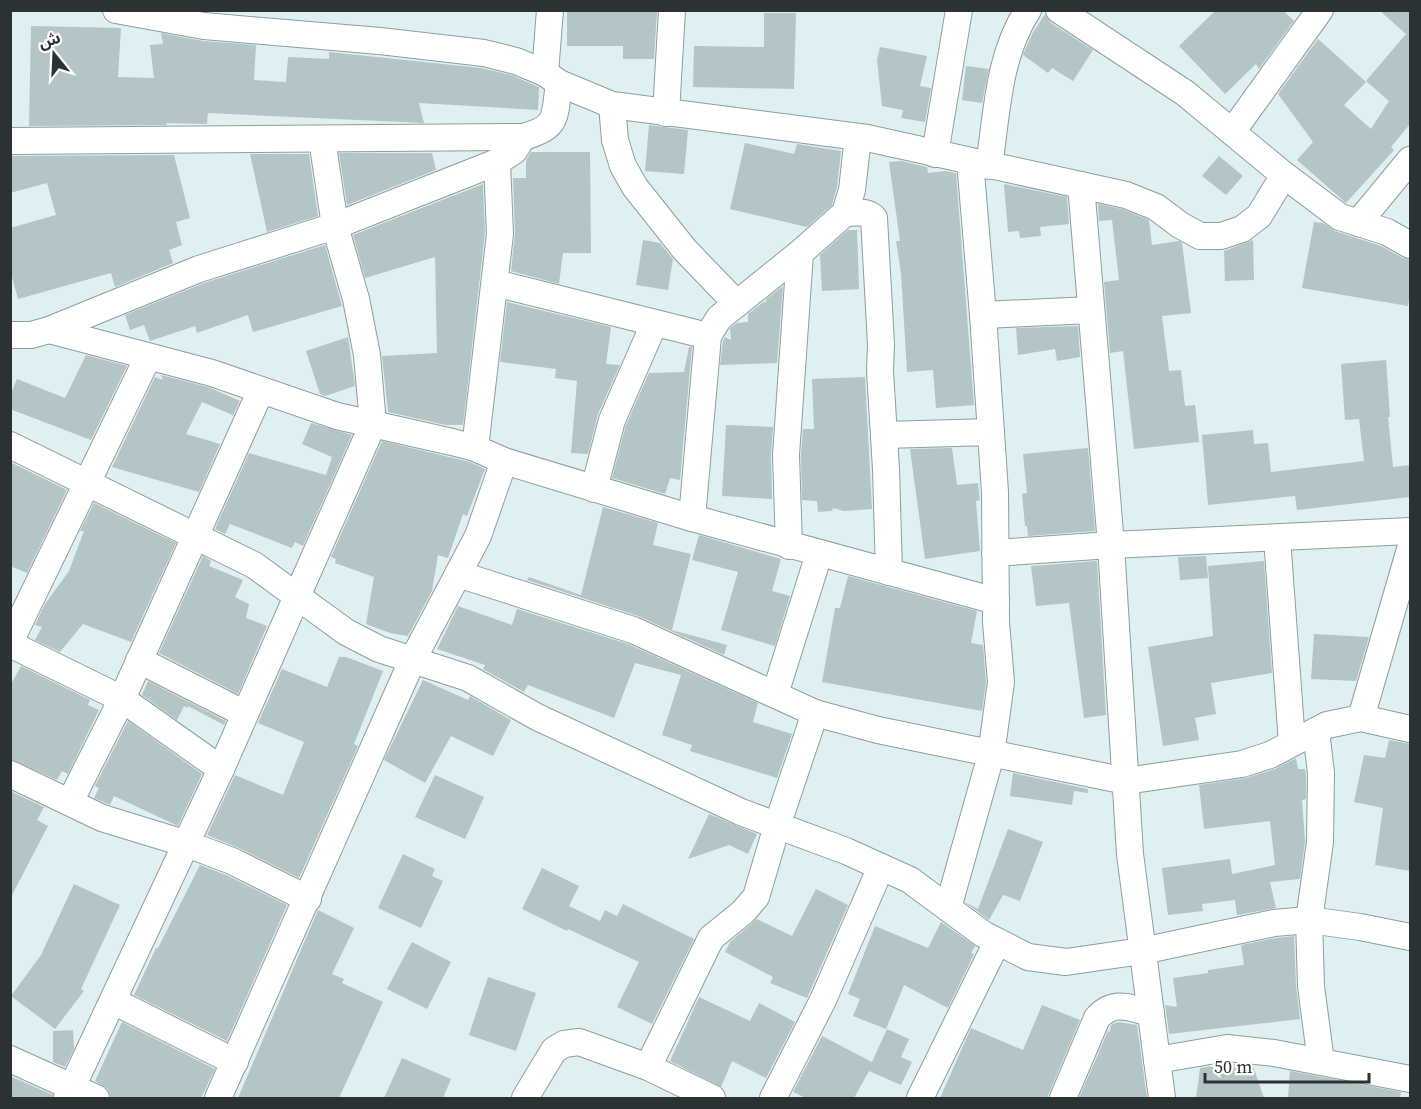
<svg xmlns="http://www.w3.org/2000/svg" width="1421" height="1109" font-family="'Source Serif 4','Noto Sans Arabic',serif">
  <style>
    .building { fill: #b4c5c7 }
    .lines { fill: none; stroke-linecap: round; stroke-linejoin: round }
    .minor-casing { stroke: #8d9ea0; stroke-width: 28 }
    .minor { stroke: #fff; stroke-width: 26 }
  </style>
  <rect width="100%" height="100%" fill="#def0f2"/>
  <g class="building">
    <polygon points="567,10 657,10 654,59 623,59 623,46 567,46"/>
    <polygon points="1216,10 1283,10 1294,21 1259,69 1256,64 1225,94 1179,46"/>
    <polygon points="1379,10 1410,10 1410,124 1391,147 1394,150 1346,203 1297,160 1313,142 1278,94 1318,39 1366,82 1344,105 1371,129 1389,101 1366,81 1406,34"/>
    <polygon points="764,13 796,13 794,89 693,87 694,46 764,47"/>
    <polygon points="1045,14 1051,23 1093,50 1073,81 1052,68 1048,73 1023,55 1032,34"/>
    <polygon points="31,26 121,28 118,77 154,78 150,45 163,44 161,33 203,41 256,45 254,80 286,82 288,57 329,59 329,52 481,68 511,75 539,87 538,110 419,103 424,123 208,113 207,124 166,123 167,125 29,126"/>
    <polygon points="880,47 927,56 920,86 931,88 925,122 901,118 903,110 882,106 877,60"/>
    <polygon points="966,66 989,69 982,103 962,100"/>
    <polygon points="649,125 688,130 684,174 645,171"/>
    <polygon points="745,143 794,154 797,144 841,151 837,187 832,205 807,227 730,209"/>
    <polygon points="531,152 590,152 591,253 563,253 559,284 511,271 515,234 513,178 526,178 526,160"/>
    <polygon points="339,153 432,153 436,170 347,205"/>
    <polygon points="250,154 309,154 318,216 267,232"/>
    <polygon points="174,155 190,218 176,222 182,245 169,250 173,263 115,287 111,273 18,299 10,270 10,228 56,215 47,183 10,193 10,156"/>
    <polygon points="1219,156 1243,176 1226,195 1202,176"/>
    <polygon points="901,161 927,167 928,173 946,171 956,173 974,405 936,408 933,370 907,372 901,273 896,241 900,241 889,162"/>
    <polygon points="483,184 485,233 463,425 446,425 388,412 382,356 437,353 435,257 365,278 353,235"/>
    <polygon points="1004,184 1067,197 1069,224 1040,227 1041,236 1020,238 1019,231 1008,232"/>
    <polygon points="1098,204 1122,209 1149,220 1152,245 1179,241 1182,243 1191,313 1162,316 1169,371 1181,370 1185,406 1195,405 1199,442 1134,449 1123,351 1110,353 1104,282 1119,280 1112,220 1099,221"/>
    <polygon points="1314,222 1323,223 1335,231 1381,246 1403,258 1410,260 1410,292 1408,306 1302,288"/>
    <polygon points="848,230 857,230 859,289 822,291 820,255"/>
    <polygon points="643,240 660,243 673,259 668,290 636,285"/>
    <polygon points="1253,240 1254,280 1225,281 1224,251"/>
    <polygon points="325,245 342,306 253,332 248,315 197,333 195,326 150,341 144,325 130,330 125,315 204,283"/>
    <polygon points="783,286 777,363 720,365 723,341 725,337 731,340 730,328 737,323 748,322 748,314 763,302 766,302 766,299"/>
    <polygon points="507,302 611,327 606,364 620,365 598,414 588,454 571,453 577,381 555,378 556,369 500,362"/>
    <polygon points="1078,326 1080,357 1057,361 1055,349 1018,355 1016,328"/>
    <polygon points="348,337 355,386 325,396 320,394 306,351"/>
    <polygon points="689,347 692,347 680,480 670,478 665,494 612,478 626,425 649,373 684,372"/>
    <polygon points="86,355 127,366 91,440 10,409 10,396 17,379 65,398"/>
    <polygon points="1386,360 1390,417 1388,417 1393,467 1410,465 1410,497 1297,510 1295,496 1208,505 1202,435 1253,430 1254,444 1268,443 1271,472 1364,461 1359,419 1345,420 1341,364"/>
    <polygon points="161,375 208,387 240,401 233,415 202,402 186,434 220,444 199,492 112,467 155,377 163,380"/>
    <polygon points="865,377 872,509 844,511 833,508 832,511 818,512 817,501 802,500 801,455 803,429 814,429 812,379"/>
    <polygon points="311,423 352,435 303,546 295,542 292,548 230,524 225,534 215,529 249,453 326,475 332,457 302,444"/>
    <polygon points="726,425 773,427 771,455 772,499 722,496"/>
    <polygon points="382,441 470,462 485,469 467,516 463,514 448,558 438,555 432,591 408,636 390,633 366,624 374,577 335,563 336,559 331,557"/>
    <polygon points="952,448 957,485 978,483 980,500 976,501 980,551 925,559 910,449"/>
    <polygon points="1088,448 1095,531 1028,536 1027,526 1025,526 1022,494 1027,493 1023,454"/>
    <polygon points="10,462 67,490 27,573 10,566"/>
    <polygon points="94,503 176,543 131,642 83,624 60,652 35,640 42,627 35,625 45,604 69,571 84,531 80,531"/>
    <polygon points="603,507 658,523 653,545 691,554 672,630 727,645 724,655 638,616 527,580 529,577 581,595"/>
    <polygon points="699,535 781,559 772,591 790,596 775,646 721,630 738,572 692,560"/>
    <polygon points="203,556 211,561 209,566 243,580 235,597 249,604 246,618 267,626 238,694 159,653"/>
    <polygon points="1206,556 1208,578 1180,580 1178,557"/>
    <polygon points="1097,561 1106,715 1084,718 1069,603 1036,606 1031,566"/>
    <polygon points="1264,561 1272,673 1211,683 1216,714 1195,718 1199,740 1163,746 1148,647 1213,636 1208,566"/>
    <polygon points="848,576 977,611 971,643 983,645 986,682 982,711 822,682 835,608 840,608"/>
    <polygon points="458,606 512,625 517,609 628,644 758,703 753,722 792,734 777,778 690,751 692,745 662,735 681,675 635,663 614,718 528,685 524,692 483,669 485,665 437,649"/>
    <polygon points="1314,634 1369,637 1356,681 1311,679"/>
    <polygon points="339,657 346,657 383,671 354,744 358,746 299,878 239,848 207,835 235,775 283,795 304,742 258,723 282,669 327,687"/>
    <polygon points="21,666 90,700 88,705 99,710 68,774 62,771 57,780 10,759 10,686"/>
    <polygon points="423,680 468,700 470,696 511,720 493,756 451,736 425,783 384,760"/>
    <polygon points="148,681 226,721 224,725 188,706 187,708 184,706 177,720 142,695"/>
    <polygon points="128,721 202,774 178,826 114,796 110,805 94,798 99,788 95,786"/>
    <polygon points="1389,740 1410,744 1410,871 1375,865 1383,808 1354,802 1364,755 1385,758"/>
    <polygon points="1296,758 1298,769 1305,769 1306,774 1306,799 1302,800 1305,841 1300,879 1270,882 1276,908 1237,915 1235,900 1202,904 1203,911 1168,915 1162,868 1230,859 1232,874 1275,865 1270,821 1204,829 1199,785 1246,778 1275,769"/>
    <polygon points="1013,773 1088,789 1088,793 1074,791 1072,805 1010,796"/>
    <polygon points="435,775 484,797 465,839 415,817"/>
    <polygon points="10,791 44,807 37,820 48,826 10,899"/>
    <polygon points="709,814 757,834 748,854 729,845 688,859"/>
    <polygon points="1008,829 1043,842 1020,901 1003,895 989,920 965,902 978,909"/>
    <polygon points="403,854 435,869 432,876 443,881 421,928 378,908"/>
    <polygon points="200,865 226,875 287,905 227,1041 134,995 156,948 158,948"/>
    <polygon points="542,868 579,886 569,906 600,921 605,910 617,916 623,904 694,939 652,1024 617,1007 639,962 568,929 567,931 522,909"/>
    <polygon points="74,884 120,905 81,989 84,991 55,1029 11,996 41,955"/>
    <polygon points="816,889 848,905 807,998 770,983 773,977 725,952 730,942 757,919 792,936"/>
    <polygon points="318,910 354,928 332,974 344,979 342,983 383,1002 339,1098 238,1098"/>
    <polygon points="941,922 975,946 971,953 974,954 948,1008 904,985 886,1029 853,1016 860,999 848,994 875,926 928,948"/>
    <polygon points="1294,936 1296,986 1300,1019 1169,1034 1165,1005 1177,1007 1173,978 1208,973 1208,970 1244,965 1241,945 1276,938"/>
    <polygon points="412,942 451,962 427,1009 387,989"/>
    <polygon points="488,977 536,993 516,1051 469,1035"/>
    <polygon points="699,997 750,1021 759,1003 795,1022 766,1078 732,1061 721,1087 670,1061"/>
    <polygon points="1042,1005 1080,1020 1047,1098 940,1098 971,1028 1023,1050"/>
    <polygon points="122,1022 215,1069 201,1098 111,1098 108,1089 95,1081"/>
    <polygon points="1118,1022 1137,1025 1147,1098 1079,1098 1108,1031 1110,1032 1111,1025"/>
    <polygon points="887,1029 909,1039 901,1057 912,1062 901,1085 869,1071 854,1098 806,1098 793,1092 822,1036 872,1062"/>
    <polygon points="73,1030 74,1049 65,1067 53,1062 53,1031"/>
    <polygon points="402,1058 451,1079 443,1098 384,1098"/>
    <polygon points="1227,1063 1253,1066 1264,1098 1196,1098 1200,1068 1213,1066 1227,1067"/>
    <polygon points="1290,1071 1401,1092 1400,1098 1288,1098"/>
    <polygon points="10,1076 53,1095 52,1098 10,1098"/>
  </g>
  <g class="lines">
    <defs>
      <g id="minor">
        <polyline points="116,10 204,26 380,41 484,53 516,61 545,73 559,83 612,105 867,138 1126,195 1156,207 1180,225 1200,236 1221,236 1242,229 1259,216 1284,175 1185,93 1059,10"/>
        <polyline points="545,73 550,10"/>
        <polyline points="612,105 615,140 623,166 635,187 685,250 737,304"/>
        <polyline points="666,113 672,10"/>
        <polyline points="1232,132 1320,10"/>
        <path d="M10 141 523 137C560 127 554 116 559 83"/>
        <polyline points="935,154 959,10"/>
        <path d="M989 166C997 113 998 56 1028 10"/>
        <polyline points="1284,175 1340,217 1387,232 1410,245"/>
        <polyline points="1081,185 1111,545 1130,854 1162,1098"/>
        <path d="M845 213C855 213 867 210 874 218L881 344 880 371 886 469 889 572"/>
        <polyline points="1358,223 1410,160"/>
        <polyline points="495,283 708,336 719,318 800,253 845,213 852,190 858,137"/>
        <polyline points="983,315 1091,310"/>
        <polyline points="49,330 212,373 337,416 452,442 475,448 504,461 478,536 458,574"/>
        <polyline points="10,335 31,335 49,330 199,269 335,226 497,162 514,151 523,137"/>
        <polyline points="708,336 692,518 996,601"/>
        <polyline points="884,435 991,432"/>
        <polyline points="10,445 254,565 346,632 379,649 468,678 537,717 741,812 846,851 910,880 983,934 1028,957 1066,962 1142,951 1274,923 1309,920 1360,927 1410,937"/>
        <polyline points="475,448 500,234 497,162"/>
        <polyline points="504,461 692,518"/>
        <polyline points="594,489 612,420 654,324"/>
        <polyline points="1277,538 1292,743"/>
        <polyline points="789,546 786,455 800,253"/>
        <polyline points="995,553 1111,545 1410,531"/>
        <polyline points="10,642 148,357"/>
        <polyline points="10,644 122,699 221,769"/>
        <polyline points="139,660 245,714"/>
        <polyline points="775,694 819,554"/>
        <polyline points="1361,718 1410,549"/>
        <polyline points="1316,731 1321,773 1320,842 1309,920 1311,986 1321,1062"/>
        <polyline points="10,774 102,818 187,844 232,861 308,899"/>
        <polyline points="70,802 122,699 261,390"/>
        <polyline points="948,908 991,755 1001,682 996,622 995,492 983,315 970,161"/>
        <polyline points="113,1001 235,1062"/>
        <polyline points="10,1059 96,1098"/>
        <polyline points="1157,1060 1227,1048 1274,1053 1410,1079"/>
        <polyline points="648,1067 711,938 743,912 756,897 777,826 815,713"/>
        <polyline points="67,1098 221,769 373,424 367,355 356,299 335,226 322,139"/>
        <polyline points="218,1098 412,661 458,574 633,630 815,713 878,730 1126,781 1242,764 1270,755 1327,725 1361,718 1410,729"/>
        <polyline points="525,1098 554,1050 564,1044 579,1042 648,1067 712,1098"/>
        <polyline points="773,1098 823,1000 881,867"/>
        <polyline points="920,1098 997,942"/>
        <path d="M1063 1098 1097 1018C1114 999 1130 1008 1151 1013"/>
      </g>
    </defs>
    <use href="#minor" class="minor-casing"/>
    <use href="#minor" class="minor"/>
  </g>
  <rect width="1421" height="1109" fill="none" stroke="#2b3233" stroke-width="24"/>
  <g transform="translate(54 54) rotate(342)" stroke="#ffffff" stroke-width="4.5" paint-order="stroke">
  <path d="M0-4.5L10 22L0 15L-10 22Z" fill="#2b3233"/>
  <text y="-9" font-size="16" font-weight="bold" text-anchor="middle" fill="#2b3233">ش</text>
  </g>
  <path d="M1205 1073v9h164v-9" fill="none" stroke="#2b3233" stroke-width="3"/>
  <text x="1214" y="1073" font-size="18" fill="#2b3233" stroke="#ffffff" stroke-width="4.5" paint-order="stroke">50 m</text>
</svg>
